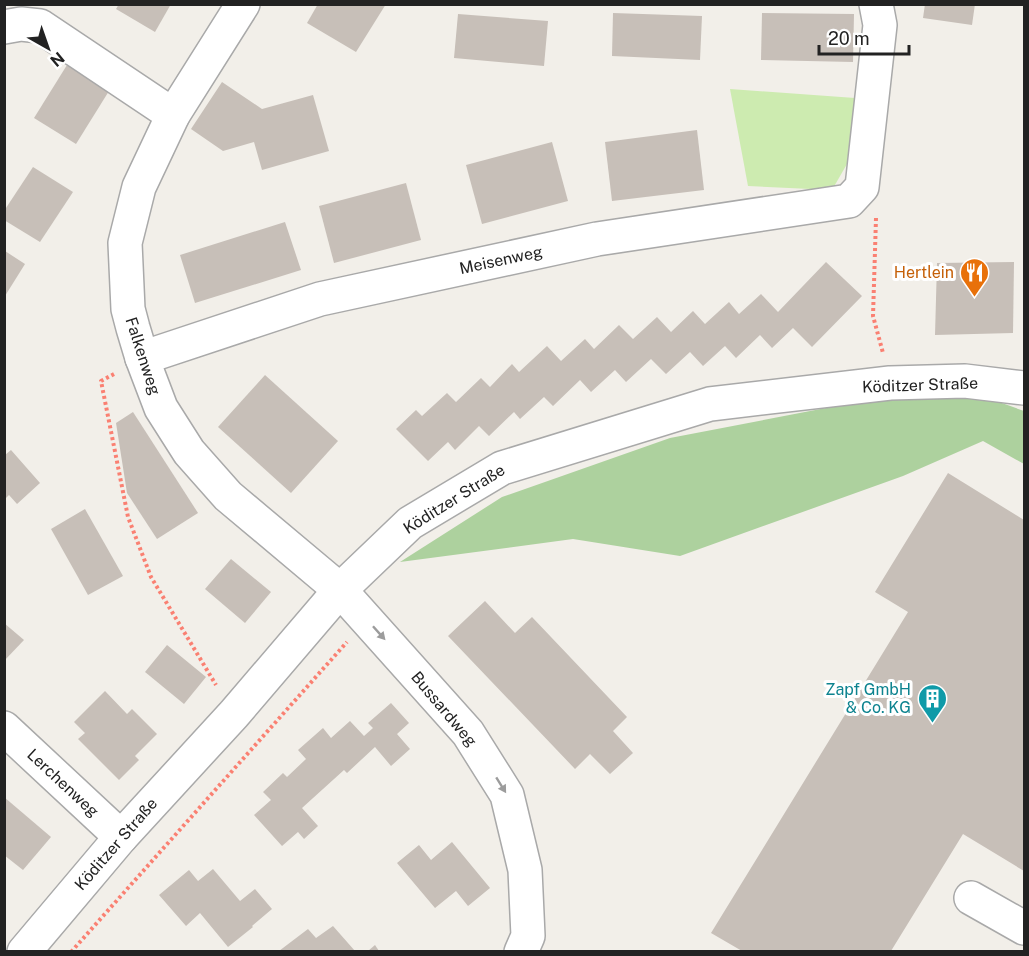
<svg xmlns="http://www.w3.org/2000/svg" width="1029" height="956" font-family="'Public Sans',sans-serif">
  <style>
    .grass { fill: #cdebb0 }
    .forest { fill: #add19e }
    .building { fill: #c7bfb8 }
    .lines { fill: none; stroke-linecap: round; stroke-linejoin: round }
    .minor-casing { stroke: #a9a9a9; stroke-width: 36 }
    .path { stroke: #fa8072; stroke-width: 4; stroke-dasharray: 3 3; stroke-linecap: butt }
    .minor { stroke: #fff; stroke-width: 33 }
    .oneway { fill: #9c9c9c }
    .labels { text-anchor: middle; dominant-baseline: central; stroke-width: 6; stroke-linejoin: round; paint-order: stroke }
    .street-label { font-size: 16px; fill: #222; stroke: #fff }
    .food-label { font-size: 16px; fill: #c56008; stroke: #fff; text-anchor: end }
    .culture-label { font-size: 16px; fill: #0d838f; stroke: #fff; text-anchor: end }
  </style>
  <rect width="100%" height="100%" fill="#f2efe9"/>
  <polygon class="grass" points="730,89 855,98 847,164 832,190 748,186"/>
  <polygon class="forest" points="971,392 1024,411 1024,464 983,441 903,476 680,556 573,539 400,562 502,497 670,438 883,397"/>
  <g class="building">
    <polygon points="119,4 171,4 155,32 116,9"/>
    <polygon points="318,4 386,4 356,52 307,23"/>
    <polygon points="925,4 975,4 972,25 923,18"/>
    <polygon points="613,13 702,16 700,60 612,56"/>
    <polygon points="762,13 854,14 853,62 761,60"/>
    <polygon points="458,14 548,21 544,66 454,58"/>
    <polygon points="67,65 109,91 76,144 34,118"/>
    <polygon points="222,82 262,109 313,95 329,151 262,170 254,142 223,151 191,129"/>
    <polygon points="697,130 704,190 612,201 605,142"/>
    <polygon points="552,142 568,201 482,224 466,165"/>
    <polygon points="33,167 73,192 40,242 4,220 4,211"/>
    <polygon points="406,183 421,240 334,263 319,206"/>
    <polygon points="285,222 301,270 195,303 180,255"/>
    <polygon points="5,251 25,264 5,296"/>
    <polygon points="826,262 862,296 812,347 793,328 772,348 760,335 736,358 725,346 703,366 690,352 666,374 651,359 626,382 615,370 591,392 580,380 553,406 544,397 520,419 514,412 489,436 479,426 455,450 448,442 428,461 396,429 416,410 422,416 447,393 456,402 481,378 490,387 512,364 519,372 547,346 561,361 585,339 594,349 619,325 633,339 657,317 671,332 693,311 705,324 729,302 739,314 761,294 778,312"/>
    <polygon points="1014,262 1013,333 935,335 937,263"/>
    <polygon points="265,375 338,441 291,493 218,427"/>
    <polygon points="133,412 198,513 157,539 127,493 116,423"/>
    <polygon points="11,450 40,483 17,504 9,495 5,499 5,455"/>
    <polygon points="948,473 1024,520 1024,871 963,834 891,951 742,951 711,933 908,612 875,592"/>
    <polygon points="85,509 123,576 88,595 51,529"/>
    <polygon points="231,559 271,592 245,623 205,589"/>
    <polygon points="485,601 515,633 532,617 627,717 613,731 633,753 610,774 590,754 575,769 448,636"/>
    <polygon points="4,623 24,640 4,661"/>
    <polygon points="167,645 206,677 184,704 145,672"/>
    <polygon points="105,691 127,714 132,709 157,734 135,756 139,760 119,780 78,739 85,733 74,722"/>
    <polygon points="391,703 409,723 397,734 410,749 391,766 375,747 347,773 344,770 302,808 318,826 304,839 298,832 282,846 254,815 271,800 263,792 283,773 287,777 306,759 298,750 323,728 331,738 350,721 364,736 373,728 368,723"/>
    <polygon points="4,797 51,837 23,870 4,855"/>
    <polygon points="452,842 490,888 468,906 456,891 435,908 397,863 419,845 431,860"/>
    <polygon points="213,869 240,901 255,889 272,909 252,926 253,927 228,947 200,913 186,926 159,895 189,870 198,881"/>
    <polygon points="333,926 355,951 279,951 308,929 316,938"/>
    <polygon points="375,945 379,951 368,951"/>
  </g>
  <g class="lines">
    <defs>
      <g id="minor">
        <polyline points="243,4 173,115 139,187 125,243 128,309 133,328 142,358 161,408 189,452 228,496 340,590 468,733 507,795 525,870 528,936 521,952"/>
        <polyline points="4,27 21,24 40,26 173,115"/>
        <polyline points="142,358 320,299 597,239 849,201 862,187 880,25 876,4"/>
        <polyline points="4,728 121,837"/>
        <polyline points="971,898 1024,928"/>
        <polyline points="24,952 121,837 234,714 340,590 410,523 502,468 710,404 890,383 965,381 1024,388"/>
      </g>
    </defs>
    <use href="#minor" class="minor-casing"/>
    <g class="path">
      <polyline points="876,218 873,316 883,353"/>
      <polyline points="114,374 101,381 128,517 151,577 216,685"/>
      <polyline points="71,952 347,642"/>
    </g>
    <use href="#minor" class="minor"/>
  </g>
  <defs><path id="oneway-solid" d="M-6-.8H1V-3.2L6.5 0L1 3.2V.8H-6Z" transform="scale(1.5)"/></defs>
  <g class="oneway">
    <use href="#oneway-solid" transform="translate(379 633) rotate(48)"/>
    <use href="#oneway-solid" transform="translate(501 785) rotate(58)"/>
  </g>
  <defs>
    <symbol id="restaurant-pin" viewBox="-11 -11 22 30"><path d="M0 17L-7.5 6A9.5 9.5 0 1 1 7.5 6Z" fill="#e8710a" stroke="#fff"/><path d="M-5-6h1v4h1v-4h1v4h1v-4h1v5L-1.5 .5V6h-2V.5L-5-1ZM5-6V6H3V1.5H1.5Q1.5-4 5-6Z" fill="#fff"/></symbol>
    <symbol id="building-pin" viewBox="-11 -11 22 30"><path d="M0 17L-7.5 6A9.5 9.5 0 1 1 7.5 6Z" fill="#0f9aa8" stroke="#fff"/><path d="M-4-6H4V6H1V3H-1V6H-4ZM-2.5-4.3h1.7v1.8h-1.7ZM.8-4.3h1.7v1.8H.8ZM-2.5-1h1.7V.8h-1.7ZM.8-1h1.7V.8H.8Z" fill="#fff"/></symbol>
  </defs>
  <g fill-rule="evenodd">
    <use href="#restaurant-pin" x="958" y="256" width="33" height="45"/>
    <use href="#building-pin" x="916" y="682" width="33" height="45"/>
  </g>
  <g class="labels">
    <g class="street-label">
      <text transform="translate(501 260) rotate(-12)">Meisenweg</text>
      <text transform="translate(143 356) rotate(72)">Falkenweg</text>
      <text transform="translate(920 385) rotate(-2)">Köditzer Straße</text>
      <text transform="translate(454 499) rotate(-32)">Köditzer Straße</text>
      <text transform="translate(444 709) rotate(50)">Bussardweg</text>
      <text transform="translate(63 783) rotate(43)">Lerchenweg</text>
      <text transform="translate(116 844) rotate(-49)">Köditzer Straße</text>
    </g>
    <g class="food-label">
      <text x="954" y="272">Hertlein</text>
    </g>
    <g class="culture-label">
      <text x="911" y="689">Zapf GmbH<tspan x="911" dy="18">&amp; Co. KG</tspan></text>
    </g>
  </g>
  <rect width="1029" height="956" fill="none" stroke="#222222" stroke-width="12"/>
  <g transform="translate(48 48) rotate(140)" stroke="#ffffff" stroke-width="4.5" paint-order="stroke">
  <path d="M0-4.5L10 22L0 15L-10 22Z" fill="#222222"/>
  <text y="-9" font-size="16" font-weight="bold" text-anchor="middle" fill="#222222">N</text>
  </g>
  <path d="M819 45v9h90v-9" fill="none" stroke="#222222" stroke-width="3"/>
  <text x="828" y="45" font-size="18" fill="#222222" stroke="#ffffff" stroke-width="4.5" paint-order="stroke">20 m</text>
</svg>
